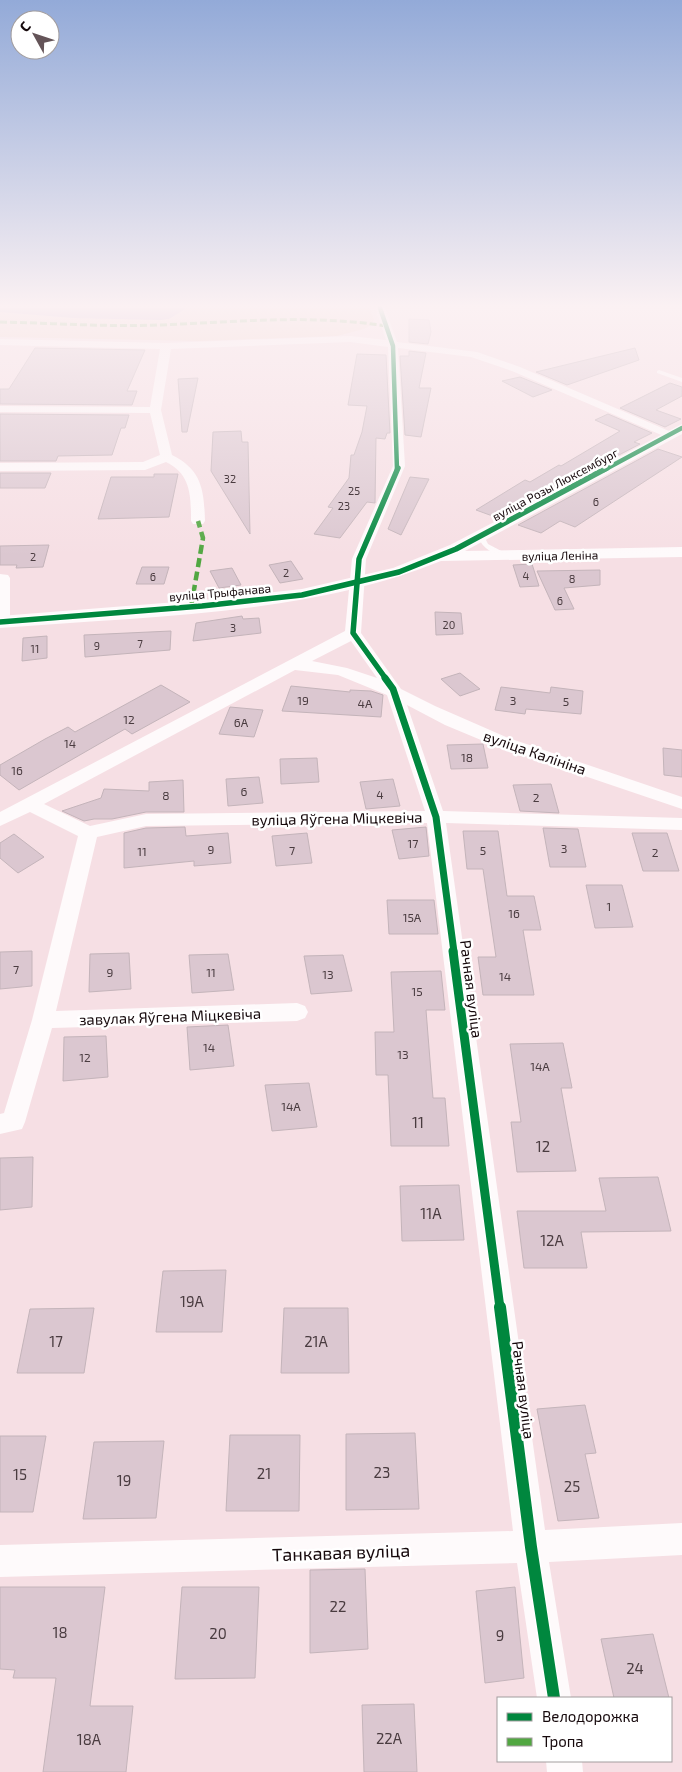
<svg xmlns="http://www.w3.org/2000/svg" width="682" height="1772" font-family="'Exo 2',sans-serif">
  <style>
    .green { fill: #efd1c5 }
    .water { fill: #b49ac0 }
    .building { fill: #dbc7d0; stroke: #c4b4ba }
    .lines { fill: none; stroke-linecap: round; stroke-linejoin: round }
    .service { fill: #fefafb; fill-rule: evenodd }
    .minor { fill: #fefafb; fill-rule: evenodd }
    .tertiary { fill: #fefafb; fill-rule: evenodd }
    .quiet-far1 { stroke: #51a741; stroke-width: 3; stroke-dasharray: 7 3; stroke-linecap: butt }
    .quiet { stroke: #51a741; stroke-width: 4.5; stroke-dasharray: 9 4.5; stroke-linecap: butt }
    .cycleway-far4-casing { stroke: #fff; stroke-width: 6 }
    .cycleway-far3-casing { stroke: #fff; stroke-width: 8 }
    .cycleway-far2-casing { stroke: #fff; stroke-width: 10 }
    .cycleway-far1-casing { stroke: #fff; stroke-width: 12 }
    .cycleway-casing { stroke: #fff; stroke-width: 15 }
    .cycleway-far4 { stroke: #00873e; stroke-width: 4.5 }
    .cycleway-far3 { stroke: #00873e; stroke-width: 5.5 }
    .cycleway-far2 { stroke: #00873e; stroke-width: 7 }
    .cycleway-far1 { stroke: #00873e; stroke-width: 9 }
    .cycleway { stroke: #00873e; stroke-width: 12 }
    .labels { text-anchor: middle; dominant-baseline: central; stroke-width: 5; stroke-linejoin: round; paint-order: stroke }
    .far-number-label { font-size: 11px; fill: #4a3c40 }
    .far-street-label { font-size: 12px; fill: #16090c; stroke: #fff }
    .number-label { font-size: 12px; fill: #4a3c40 }
    .street-label { font-size: 15px; fill: #16090c; stroke: #fff }
    .near-number-label { font-size: 15px; fill: #4a3c40 }
    .near-street-label { font-size: 18px; fill: #16090c; stroke: #fff }
  </style>
  <rect width="100%" height="100%" fill="#f6dfe4"/>
  <polygon class="green" points="187,308 370,308 374,320 371,325 364,329 337,336 199,341 0,337 0,312 73,318 169,319"/>
  <polygon class="water" points="0,308 187,308 169,319 160,320 73,318 0,312"/>
  <g class="building">
    <polygon points="409,319 429,320 431,332 428,344 409,342"/>
    <polygon points="35,348 145,350 127,391 137,391 132,405 0,404 0,389 9,389"/>
    <polygon points="635,348 639,360 567,385 536,372"/>
    <polygon points="409,351 426,353 419,388 431,388 421,437 405,435 400,356 409,356"/>
    <polygon points="357,354 386,355 390,433 387,433 385,439 376,438 375,503 367,502 340,538 314,534 333,508 328,507 349,478 351,455 354,455 362,432 367,406 348,405"/>
    <polygon points="520,377 552,390 533,397 502,381"/>
    <polygon points="198,378 187,432 182,432 178,379"/>
    <polygon points="670,383 682,387 682,396 656,410 681,419 665,427 620,408"/>
    <polygon points="0,414 129,415 125,428 121,428 112,455 58,456 56,461 0,461"/>
    <polygon points="608,414 652,433 634,442 640,444 498,518 476,510 525,480 530,482 559,465 561,466 620,431 595,420"/>
    <polygon points="241,431 242,442 248,442 250,534 211,471 213,432"/>
    <polygon points="658,449 682,457 575,527 560,521 541,533 518,525"/>
    <polygon points="0,473 51,473 45,488 0,488"/>
    <polygon points="154,474 178,474 169,517 98,519 111,477 154,477"/>
    <polygon points="410,477 429,479 401,535 388,529"/>
    <polygon points="49,545 43,567 16,568 17,565 0,565 0,546"/>
    <polygon points="291,561 303,579 280,583 269,565"/>
    <polygon points="532,564 539,586 520,587 513,565"/>
    <polygon points="142,567 169,567 164,584 136,584"/>
    <polygon points="232,568 241,585 219,588 210,571"/>
    <polygon points="600,570 600,585 564,588 574,609 555,610 537,571"/>
    <polygon points="435,612 461,613 463,634 436,635"/>
    <polygon points="242,616 243,619 259,618 261,633 193,641 196,623"/>
    <polygon points="171,631 170,650 85,657 84,635"/>
    <polygon points="47,636 47,658 22,661 23,638"/>
    <polygon points="460,673 480,689 460,696 441,679"/>
    <polygon points="161,685 190,702 132,734 125,729 19,790 0,775 0,765 45,739 68,727 75,732"/>
    <polygon points="291,686 350,692 350,690 371,691 383,695 381,717 282,711"/>
    <polygon points="501,687 550,693 551,687 583,691 581,714 526,709 525,714 495,710"/>
    <polygon points="230,707 263,710 254,737 219,734"/>
    <polygon points="483,744 488,768 451,769 447,745"/>
    <polygon points="663,748 682,750 682,777 664,775"/>
    <polygon points="317,758 319,782 281,784 280,759"/>
    <polygon points="259,777 263,803 228,806 226,779"/>
    <polygon points="393,779 400,806 366,809 360,782"/>
    <polygon points="183,780 184,812 146,812 112,819 94,819 84,821 62,811 101,798 104,789 149,791 149,782"/>
    <polygon points="551,784 559,813 520,811 513,785"/>
    <polygon points="185,827 186,836 228,833 231,863 194,866 194,861 124,868 124,833 146,828"/>
    <polygon points="426,827 429,856 399,859 392,830"/>
    <polygon points="543,828 578,829 586,867 550,867"/>
    <polygon points="463,831 498,831 507,896 534,896 541,930 523,930 534,995 483,995 478,957 496,957 483,869 467,869"/>
    <polygon points="307,833 312,863 276,866 272,836"/>
    <polygon points="632,833 667,833 679,871 643,871"/>
    <polygon points="14,834 44,857 18,873 0,858 0,843"/>
    <polygon points="586,885 622,885 633,927 595,928"/>
    <polygon points="387,900 434,900 438,934 389,934"/>
    <polygon points="32,951 32,986 0,989 0,952"/>
    <polygon points="129,953 131,989 89,992 90,954"/>
    <polygon points="228,954 234,990 192,993 189,955"/>
    <polygon points="343,955 352,991 311,994 304,956"/>
    <polygon points="441,971 445,1010 426,1010 433,1098 445,1098 449,1146 391,1146 388,1075 376,1075 375,1032 394,1032 391,972"/>
    <polygon points="228,1025 234,1066 190,1070 187,1027"/>
    <polygon points="106,1036 108,1077 63,1081 64,1037"/>
    <polygon points="563,1043 572,1088 561,1088 576,1171 517,1172 511,1122 521,1122 510,1044"/>
    <polygon points="309,1083 317,1127 272,1131 265,1085"/>
    <polygon points="33,1157 32,1207 0,1210 0,1158"/>
    <polygon points="658,1177 671,1231 581,1232 587,1268 524,1268 517,1211 606,1211 599,1178"/>
    <polygon points="459,1185 464,1240 402,1241 400,1186"/>
    <polygon points="226,1270 222,1332 156,1332 163,1271"/>
    <polygon points="94,1308 84,1373 17,1373 30,1309"/>
    <polygon points="284,1308 348,1308 349,1373 281,1373"/>
    <polygon points="585,1405 596,1453 585,1454 599,1518 558,1521 537,1409"/>
    <polygon points="415,1433 419,1509 346,1510 346,1434"/>
    <polygon points="230,1435 300,1435 299,1511 226,1511"/>
    <polygon points="0,1436 46,1436 33,1512 0,1512"/>
    <polygon points="164,1441 156,1518 83,1519 94,1442"/>
    <polygon points="365,1569 368,1649 310,1653 310,1570"/>
    <polygon points="0,1587 105,1587 90,1706 133,1706 126,1772 43,1772 56,1678 13,1678 15,1670 0,1669"/>
    <polygon points="182,1587 259,1587 255,1678 175,1679"/>
    <polygon points="515,1587 524,1678 485,1683 476,1591"/>
    <polygon points="653,1634 669,1698 614,1698 601,1639"/>
    <polygon points="414,1704 417,1772 364,1772 362,1705"/>
  </g>
  <g class="lines">
    <g class="service">
      <polygon points="659,370 682,378 682,382 657,373 657,371"/>
      <path d="M484 532 489 533 486 540 488 544 507 554V556C498 557 483 549 480 540Z"/>
    </g>
    <g class="minor">
      <path d="M375 308H385L397 342 477 352 520 367 676 434 674 437H666L512 371 471 357 398 348 405 466 366 559 361 633 401 689 435 706 506 737 682 797V809L493 745 445 725 407 705 443 811 682 818V830L446 823 545 1530 682 1523V1555L549 1562 571 1698H537L517 1563 0 1577V1545L513 1531 427 823 146 826 97 837 56 1011 297 1003 305 1006 308 1012 305 1018 297 1021 52 1028 25 1122 22 1129 0 1134V1114L4 1113 32 1020 78 836 30 812 0 826V812L345 631 352 559 393 466 388 347 350 342 171 349 161 410 172 455C202 470 204 490 205 521L203 524H193L191 521C191 496 191 474 166 462L145 470 0 471V463L143 462 160 455 150 413 0 412V406L150 407 160 349 0 345V339L166 343 350 336 386 340ZM351 641 377 678 347 668 312 661ZM295 670 338 675 387 695 425 811 146 814 90 826 44 804Z"/>
      <polygon points="0,574 8,575 10,578 10,621 2,626 0,625"/>
      <polygon points="546,1761 582,1761 583,1772 547,1772"/>
    </g>
    <path class="tertiary" d="M682 424V434L465 551 682 547V557L441 561C306 616 144 616 0 628V616L202 600 302 589 393 568 450 545Z"/>
    <path class="quiet-far1" d="M0 322C53 323 106 327 159 325 236 322 310 314 386 326"/>
    <polyline class="quiet" points="191,607 203,538 198,521"/>
    <defs>
      <g id="cycleway-far4">
        <polyline points="380,308 393,346 397,470"/>
        <polyline points="604,470 682,428"/>
      </g>
      <g id="cycleway-far3">
        <polyline points="0,622 202,606 302,595 399,572 456,549 607,468"/>
        <polyline points="386,679 353,633 359,559 398,468"/>
      </g>
      <polyline id="cycleway-far2" points="385,678 393,689 436,817 454,952"/>
      <polyline id="cycleway-far1" points="453,951 500,1308"/>
      <polyline id="cycleway" points="500,1307 531,1547 554,1698"/>
    </defs>
    <use href="#cycleway-far4" class="cycleway-far4-casing"/>
    <use href="#cycleway-far3" class="cycleway-far3-casing"/>
    <use href="#cycleway-far2" class="cycleway-far2-casing"/>
    <use href="#cycleway-far1" class="cycleway-far1-casing"/>
    <use href="#cycleway" class="cycleway-casing"/>
    <use href="#cycleway-far4" class="cycleway-far4"/>
    <use href="#cycleway-far3" class="cycleway-far3"/>
    <use href="#cycleway-far2" class="cycleway-far2"/>
    <use href="#cycleway-far1" class="cycleway-far1"/>
    <use href="#cycleway" class="cycleway"/>
  </g>
  <linearGradient id="sky" x2="0" y2="1"><stop stop-color="#93aad8"/><stop offset="0.55" stop-color="#fbf1f3"/><stop offset="1" stop-color="#fbf1f3" stop-opacity="0"/></linearGradient>
  <rect width="682" height="556" fill="url(#sky)"/>
  <g class="labels">
    <g class="far-number-label">
      <text x="230" y="478">32</text>
      <text x="354" y="490">25</text>
      <text x="596" y="501">6</text>
      <text x="344" y="505">23</text>
      <text x="33" y="556">2</text>
      <text x="286" y="572">2</text>
      <text x="526" y="575">4</text>
      <text x="153" y="576">6</text>
      <text x="572" y="578">8</text>
      <text x="560" y="600">6</text>
      <text x="449" y="624">20</text>
      <text x="233" y="627">3</text>
      <text x="140" y="643">7</text>
      <text x="97" y="645">9</text>
      <text x="35" y="648">11</text>
    </g>
    <g class="far-street-label">
      <text transform="translate(555 484) rotate(-28)">вуліца Розы Люксембург</text>
      <text transform="translate(560 555) rotate(-1)">вуліца Леніна</text>
      <text transform="translate(220 592) rotate(-5)">вуліца Трыфанава</text>
    </g>
    <g class="number-label">
      <text x="303" y="700">19</text>
      <text x="513" y="700">3</text>
      <text x="566" y="701">5</text>
      <text x="365" y="703">4А</text>
      <text x="129" y="719">12</text>
      <text x="241" y="722">6А</text>
      <text x="70" y="743">14</text>
      <text x="467" y="757">18</text>
      <text x="17" y="770">16</text>
      <text x="244" y="791">6</text>
      <text x="380" y="794">4</text>
      <text x="166" y="795">8</text>
      <text x="536" y="797">2</text>
      <text x="413" y="843">17</text>
      <text x="564" y="848">3</text>
      <text x="211" y="849">9</text>
      <text x="292" y="850">7</text>
      <text x="483" y="850">5</text>
      <text x="142" y="851">11</text>
      <text x="655" y="852">2</text>
      <text x="609" y="906">1</text>
      <text x="514" y="913">16</text>
      <text x="412" y="917">15А</text>
      <text x="16" y="969">7</text>
      <text x="110" y="972">9</text>
      <text x="211" y="972">11</text>
      <text x="328" y="974">13</text>
      <text x="505" y="976">14</text>
      <text x="417" y="991">15</text>
      <text x="209" y="1047">14</text>
      <text x="403" y="1054">13</text>
      <text x="85" y="1057">12</text>
      <text x="540" y="1066">14А</text>
      <text x="291" y="1106">14А</text>
    </g>
    <g class="street-label">
      <text transform="translate(535 752) rotate(19)">вуліца Калініна</text>
      <text transform="translate(337 818) rotate(-1)">вуліца Яўгена Міцкевіча</text>
      <text transform="translate(472 989) rotate(83)">Рачная вуліца</text>
      <text transform="translate(170 1016) rotate(-2)">завулак Яўгена Міцкевіча</text>
      <text transform="translate(524 1390) rotate(83)">Рачная вуліца</text>
    </g>
    <g class="near-number-label">
      <text x="418" y="1122">11</text>
      <text x="543" y="1146">12</text>
      <text x="431" y="1213">11А</text>
      <text x="552" y="1240">12А</text>
      <text x="192" y="1301">19А</text>
      <text x="56" y="1341">17</text>
      <text x="316" y="1341">21А</text>
      <text x="382" y="1472">23</text>
      <text x="264" y="1473">21</text>
      <text x="20" y="1474">15</text>
      <text x="124" y="1480">19</text>
      <text x="572" y="1486">25</text>
      <text x="338" y="1606">22</text>
      <text x="60" y="1632">18</text>
      <text x="218" y="1633">20</text>
      <text x="500" y="1635">9</text>
      <text x="635" y="1668">24</text>
      <text x="389" y="1738">22А</text>
      <text x="89" y="1739">18А</text>
    </g>
    <g class="near-street-label">
      <text transform="translate(341 1552) rotate(-2)">Танкавая вуліца</text>
    </g>
  </g>
  <rect x="497" y="1697" width="175" height="65" fill="#ffffff" stroke="#a29d9e"/>
  <rect x="507" y="1713" width="25" height="8" fill="#00873e" stroke="#a29d9e"/>
  <text x="542" y="1722" font-size="15" fill="#16090c">Велодорожка</text>
  <rect x="507" y="1738" width="25" height="8" fill="#51a741" stroke="#a29d9e"/>
  <text x="542" y="1747" font-size="15" fill="#16090c">Тропа</text>
  <g transform="translate(35 35) rotate(310)"><circle r="24" fill="#ffffff" stroke="#a29d9e"/>
  <path d="M0-4L9 19L0 12L-9 19Z" fill="#645458"/>
  <text y="-8" font-size="14" font-weight="bold" text-anchor="middle" fill="#16090c">С</text>
  </g>
</svg>
